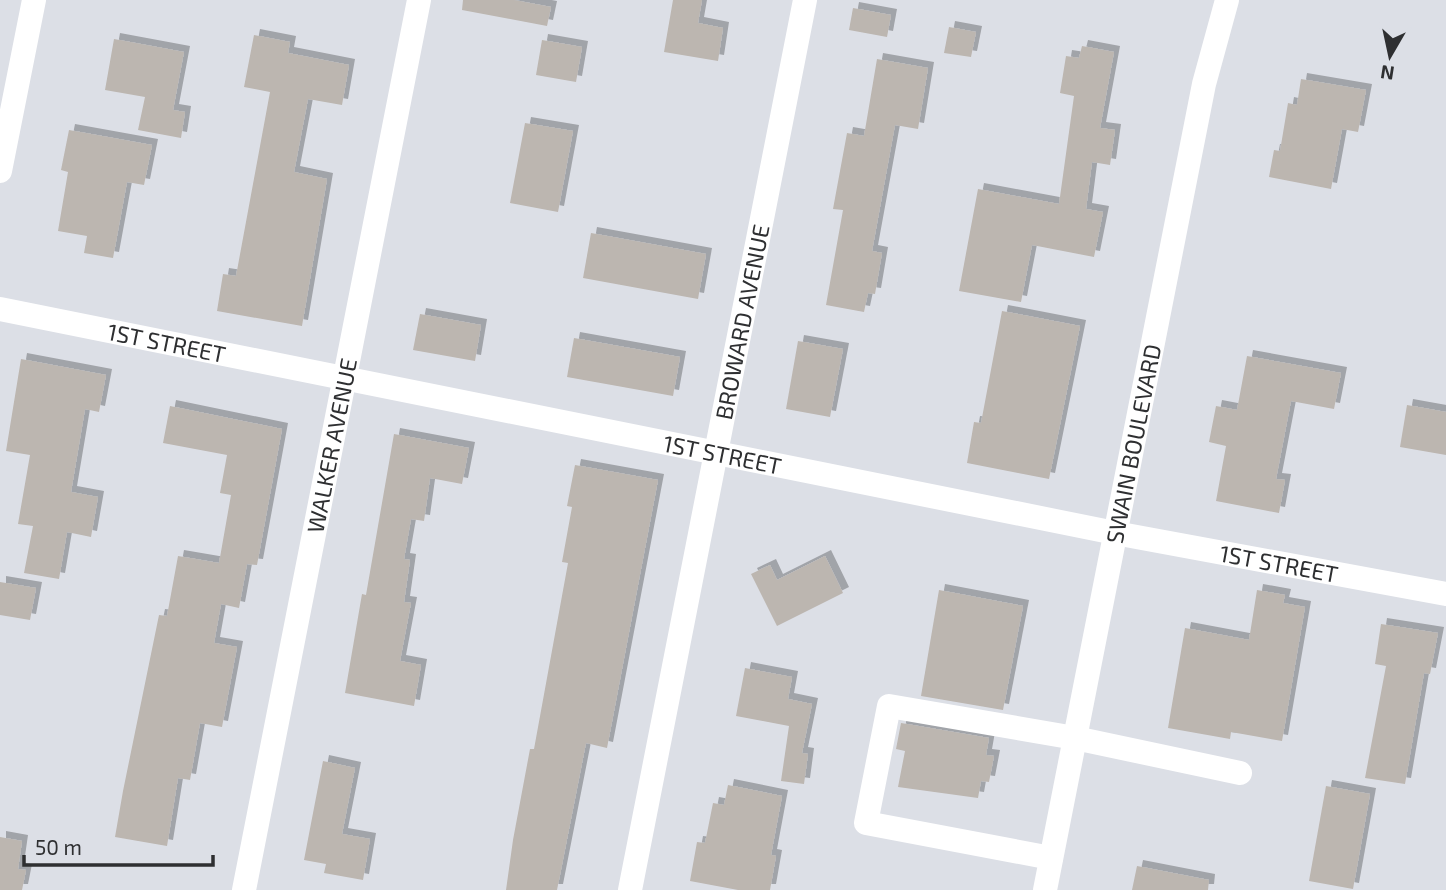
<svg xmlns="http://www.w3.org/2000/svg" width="1446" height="890" font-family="'Exo 2',sans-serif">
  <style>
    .building { fill: #bcb6b0; filter: url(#shadow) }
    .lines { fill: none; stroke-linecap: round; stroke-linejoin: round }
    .minor { stroke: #fff; stroke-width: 24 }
    .labels { text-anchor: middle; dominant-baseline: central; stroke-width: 6; stroke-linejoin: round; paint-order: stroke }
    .street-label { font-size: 23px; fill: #2e2f31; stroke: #dcdfe6 }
  </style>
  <defs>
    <filter id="shadow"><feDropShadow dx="6" dy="-6" stdDeviation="0" flood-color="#0004"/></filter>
  </defs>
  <rect width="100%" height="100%" fill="#dcdfe6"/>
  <g class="building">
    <polygon points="463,0 514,0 551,7 547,26 462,10"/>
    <polygon points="673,0 702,0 698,23 723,28 718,61 664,52"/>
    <polygon points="853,8 891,15 887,37 849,30"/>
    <polygon points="949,27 976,32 971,57 944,53"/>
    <polygon points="254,35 290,42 288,53 349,65 342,105 308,99 294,172 327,179 302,326 217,311 223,274 236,276 270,92 244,87"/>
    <polygon points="114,39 184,52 173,110 185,112 181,138 138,130 145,97 105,90"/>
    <polygon points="542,40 582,47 576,82 536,75"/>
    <polygon points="1082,46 1114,52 1100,128 1115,130 1110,165 1092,162 1086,209 1103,212 1094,257 1032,245 1021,302 959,291 978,189 1059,204 1074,96 1060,93 1066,56 1079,58"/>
    <polygon points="877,59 928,68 918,129 895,125 872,251 882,253 875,294 868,293 864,312 826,305 843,210 833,209 847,133 864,136"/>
    <polygon points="1301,79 1366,90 1358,132 1342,129 1331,189 1269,177 1274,150 1280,151 1288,103 1297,105"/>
    <polygon points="525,123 573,131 558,212 510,203"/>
    <polygon points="69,130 152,145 144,185 127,182 113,258 84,253 87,236 58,231 68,172 61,170"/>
    <polygon points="591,233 706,254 698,299 583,278"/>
    <polygon points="1002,311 1080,326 1049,479 967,463 974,422 981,423"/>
    <polygon points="420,314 481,325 475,361 413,350"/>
    <polygon points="574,338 680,357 673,396 567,377"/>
    <polygon points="798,341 843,349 830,417 786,409"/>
    <polygon points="1247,356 1341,373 1334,409 1291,401 1276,479 1285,480 1279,513 1216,501 1226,446 1209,442 1216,406 1237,410"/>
    <polygon points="21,359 106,375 99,412 85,409 71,492 98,497 91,537 67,532 59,579 24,573 33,526 18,524 30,455 6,451"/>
    <polygon points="1407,405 1446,412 1446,455 1400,447"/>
    <polygon points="170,406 282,429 257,565 247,564 239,608 221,604 214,643 237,647 222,727 200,723 190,780 178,778 167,846 115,837 123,791 159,615 167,616 178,556 219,563 231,495 220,493 227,455 163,443"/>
    <polygon points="394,434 469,448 462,484 430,478 424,521 411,519 404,559 410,560 404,602 411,603 400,661 421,665 414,706 345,693 362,594 366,595"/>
    <polygon points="575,465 658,480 607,748 586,743 557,890 506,890 513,840 530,749 534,749 568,563 562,562 572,507 567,506"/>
    <polygon points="825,556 843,593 777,626 751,574 770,565 777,580"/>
    <polygon points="0,582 36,588 30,620 0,615"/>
    <polygon points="939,590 1023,606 1003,710 921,696"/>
    <polygon points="1257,590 1285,595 1283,603 1305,607 1282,741 1231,732 1230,739 1168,728 1185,628 1249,640"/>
    <polygon points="1381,624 1438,633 1430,674 1424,673 1405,784 1365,778 1386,666 1375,664"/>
    <polygon points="745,668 792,677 788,699 812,704 802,753 808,754 804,784 781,781 789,726 736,716"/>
    <polygon points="901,723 989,738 986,755 994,756 989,782 981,781 978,798 898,787 905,751 896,749"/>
    <polygon points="323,761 355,768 342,834 370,839 363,880 324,873 326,864 304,860"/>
    <polygon points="728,785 782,796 771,855 776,856 770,890 738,890 690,881 697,842 705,843 713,803 724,805"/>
    <polygon points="1326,786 1370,794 1353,889 1309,881"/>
    <polygon points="0,837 22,841 18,869 26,870 22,890 0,890"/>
    <polygon points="1137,866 1209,880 1208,890 1132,890"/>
  </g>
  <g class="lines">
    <g class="minor">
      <polyline points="0,171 34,0"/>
      <path id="s1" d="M0 309 1115 533 1446 594"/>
      <polyline points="1051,858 866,823 889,706 1075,738 1240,773"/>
      <path id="s2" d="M244 890 419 0"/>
      <path id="s3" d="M630 890 805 0"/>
      <path id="s4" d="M1045 890 1204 84 1227 0"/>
    </g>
  </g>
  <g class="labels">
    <g class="street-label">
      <text stroke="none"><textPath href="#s3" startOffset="579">BROWARD AVENUE</textPath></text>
      <text stroke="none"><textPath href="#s1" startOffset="170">1ST STREET</textPath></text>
      <text stroke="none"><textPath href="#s4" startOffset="455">SWAIN BOULEVARD</textPath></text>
      <text stroke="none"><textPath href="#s2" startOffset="453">WALKER AVENUE</textPath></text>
      <text stroke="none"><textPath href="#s1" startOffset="737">1ST STREET</textPath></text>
      <text stroke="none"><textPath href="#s1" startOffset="1304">1ST STREET</textPath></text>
    </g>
  </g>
  <g transform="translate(1390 56) rotate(189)" stroke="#dcdfe6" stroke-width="5" paint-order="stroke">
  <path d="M0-5L12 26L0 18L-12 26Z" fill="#2e2f31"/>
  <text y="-10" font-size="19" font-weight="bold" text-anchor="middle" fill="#2e2f31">N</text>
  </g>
  <path d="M24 855v10h189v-10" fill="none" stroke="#2e2f31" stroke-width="3.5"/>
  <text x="35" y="855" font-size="21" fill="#2e2f31" stroke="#dcdfe6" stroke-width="5" paint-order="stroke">50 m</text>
</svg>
